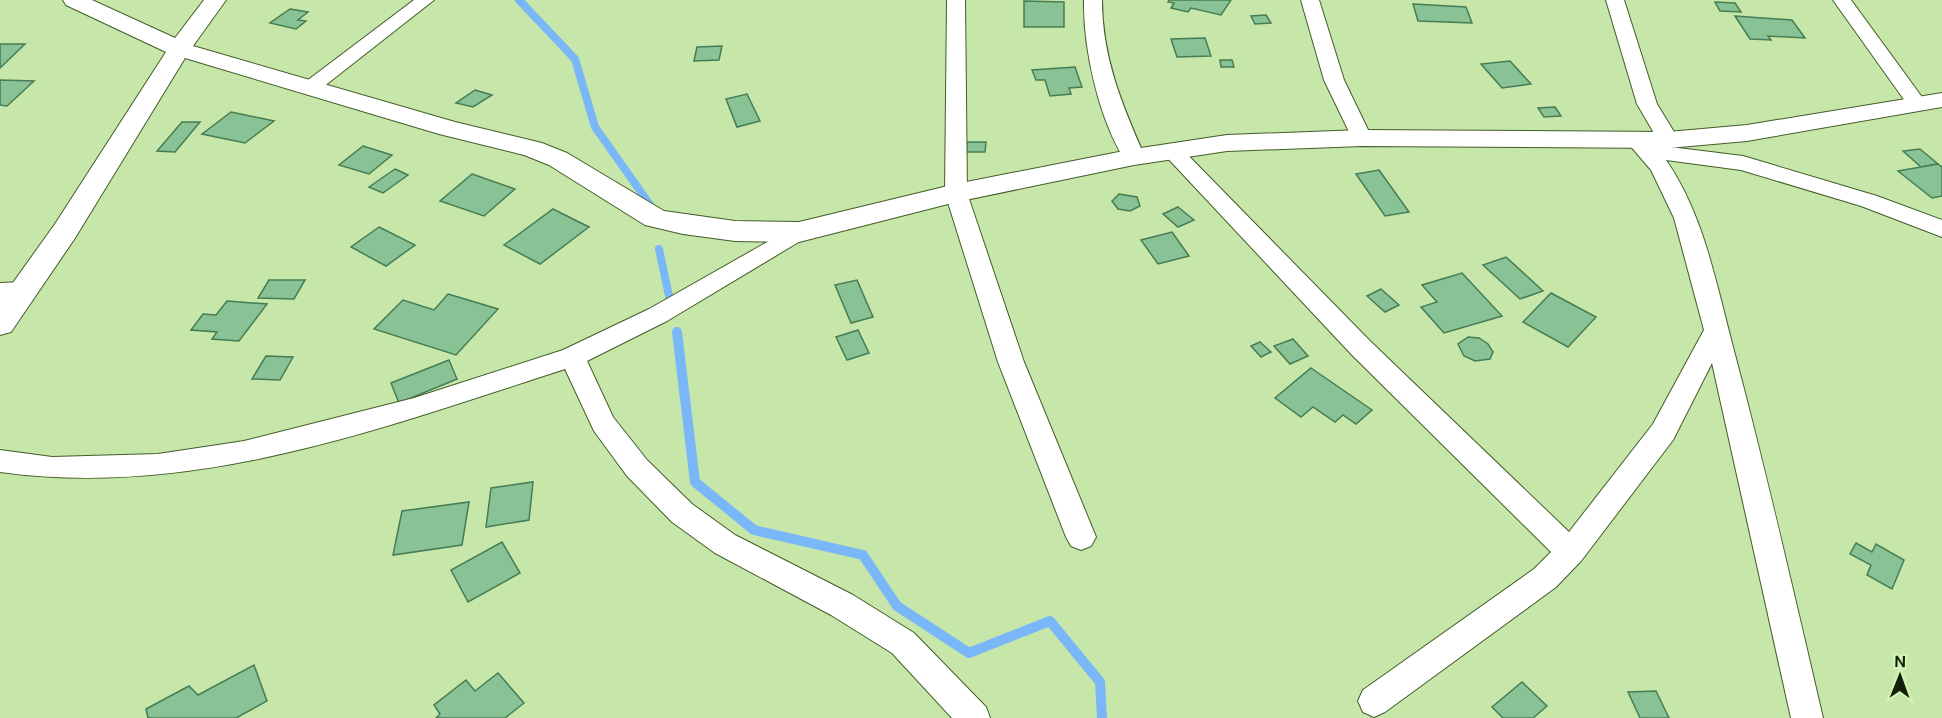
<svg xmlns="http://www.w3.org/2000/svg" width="1942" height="718" font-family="'DM Sans',sans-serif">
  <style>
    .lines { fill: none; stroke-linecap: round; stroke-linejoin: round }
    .stream-far1 { stroke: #79b7f9; stroke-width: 8 }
    .stream { stroke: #79b7f9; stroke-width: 10 }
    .building { fill: #89c295; stroke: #467d54; stroke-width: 1.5 }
    .minor-casing { stroke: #435d27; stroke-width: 2 }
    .tertiary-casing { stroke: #435d27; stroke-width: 2 }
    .minor { fill: #fff; fill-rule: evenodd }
    .tertiary { fill: #fff; fill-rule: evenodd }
  </style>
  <rect width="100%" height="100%" fill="#c6e6aa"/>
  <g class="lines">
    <g class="stream-far1">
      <polyline points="519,0 575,59 595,127 653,209"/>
      <polyline points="659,249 669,296"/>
    </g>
    <polyline class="stream" points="677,332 695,482 754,530 863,555 897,606 969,653 1050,621 1100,682 1102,718"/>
  </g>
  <g class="building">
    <polygon points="1169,0 1231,0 1221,15 1191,8 1188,12 1171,8 1174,3 1168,2"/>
    <polygon points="1024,1 1064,2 1064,27 1024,27"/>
    <polygon points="1715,2 1735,3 1741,12 1720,11"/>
    <polygon points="1413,4 1466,7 1472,23 1418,21"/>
    <polygon points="290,9 308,12 298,20 306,21 296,29 270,23"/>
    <polygon points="1266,15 1271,23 1255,24 1251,16"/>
    <polygon points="1735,16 1792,20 1805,38 1768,36 1771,40 1750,39"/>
    <polygon points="1205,38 1211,56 1177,57 1171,39"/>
    <polygon points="0,44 25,44 0,68"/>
    <polygon points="722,46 719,60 694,61 697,47"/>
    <polygon points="1220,60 1232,60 1234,67 1221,67"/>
    <polygon points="1510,61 1531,84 1502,88 1481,64"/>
    <polygon points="1075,67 1082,87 1069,88 1071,94 1050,96 1045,80 1036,80 1032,70"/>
    <polygon points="0,80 34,81 7,106 0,105"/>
    <polygon points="475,90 492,95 473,107 456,103"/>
    <polygon points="747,94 760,121 737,127 726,99"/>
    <polygon points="1555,107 1561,116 1544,117 1538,108"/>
    <polygon points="231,112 274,121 245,143 202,134"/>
    <polygon points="182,122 200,122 175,152 157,151"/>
    <polygon points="967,142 986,142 985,152 966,152"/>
    <polygon points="363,146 392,155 369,174 339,165"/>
    <polygon points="1920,149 1938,164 1921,167 1903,151"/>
    <polygon points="1938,164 1942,167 1942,196 1932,198 1898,171"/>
    <polygon points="395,169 408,175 383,193 369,187"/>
    <polygon points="1379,170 1409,212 1385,216 1356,174"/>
    <polygon points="472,174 515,189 484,216 440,201"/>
    <polygon points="1119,194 1137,197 1140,206 1130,211 1118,209 1112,201"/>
    <polygon points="1178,207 1194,220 1178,227 1163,214"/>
    <polygon points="553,209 589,227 540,264 504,245"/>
    <polygon points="379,227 415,245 386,266 351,247"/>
    <polygon points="1172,232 1189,256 1158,264 1141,240"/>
    <polygon points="1506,257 1543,291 1520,299 1483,265"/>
    <polygon points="1462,273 1502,316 1444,333 1421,307 1437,302 1422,285"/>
    <polygon points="269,280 305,280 294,299 258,298"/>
    <polygon points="857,280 873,317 851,323 835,285"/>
    <polygon points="1381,289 1399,305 1385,312 1367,296"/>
    <polygon points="1551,293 1596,317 1568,347 1523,322"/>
    <polygon points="448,294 498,309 456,355 374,329 403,300 434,310"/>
    <polygon points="227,301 267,304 239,341 212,339 217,332 191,330 203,314 216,315"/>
    <polygon points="858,330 869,353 847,360 836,337"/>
    <polygon points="1468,337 1479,338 1488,344 1493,352 1490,359 1475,361 1464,356 1458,344"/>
    <polygon points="1293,339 1308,356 1290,364 1274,346"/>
    <polygon points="1260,342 1271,352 1261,357 1251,346"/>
    <polygon points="266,356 293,357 280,380 252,379"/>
    <polygon points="449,360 457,379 399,403 391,383"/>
    <polygon points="1311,368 1372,410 1356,424 1343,415 1335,422 1313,407 1301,417 1275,398"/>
    <polygon points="533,482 529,520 486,527 491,488"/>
    <polygon points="469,502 462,545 393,555 402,511"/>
    <polygon points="502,542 520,573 468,602 451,570"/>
    <polygon points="1856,543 1872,552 1876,544 1904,560 1892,589 1867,575 1871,565 1850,554"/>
    <polygon points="254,665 267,701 236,718 148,718 146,709 189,686 198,695"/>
    <polygon points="498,673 524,703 505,718 436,718 440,714 434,705 466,680 475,691"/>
    <polygon points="1522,682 1547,706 1533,718 1503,718 1492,707"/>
    <polygon points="1656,691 1669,718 1640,718 1628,692"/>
  </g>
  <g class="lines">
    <defs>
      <g id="minor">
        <polygon points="414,0 434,0 318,91 304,91 301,87 304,83"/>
        <polygon points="947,0 965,0 967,193 1024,362 1096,537 1091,546 1081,550 1071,546 1066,537 998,362 945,193"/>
        <path d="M1084 0H1102C1102 57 1122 105 1145 157L1142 162H1126C1099 120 1083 49 1084 0Z"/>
        <polygon points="1301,0 1319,0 1344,80 1372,138 1369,143 1355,143 1352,138 1324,80"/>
        <polygon points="1606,0 1624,0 1657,104 1679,140 1675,145 1661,145 1637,104"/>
        <polygon points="1833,0 1851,0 1927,104 1924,108 1910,108"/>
        <path d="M1638 135 1645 137 1654 145 1743 156 1877 196 1942 220V237L1861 206 1741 170 1666 160C1704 215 1716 283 1733 347 1766 470 1794 594 1823 718H1791L1712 363 1673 440 1581 561 1556 587 1385 712 1374 717 1363 712 1358 701 1363 690 1534 569 1551 552 1352 355 1160 150 1164 145H1178L1370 341 1569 532 1653 424 1704 330 1674 218 1651 170 1627 142 1631 137Z"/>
        <path d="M799 224 807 227 810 232 807 237 667 321 587 361 613 417 647 460 692 504 735 535 853 595 914 633 986 707 990 718H952L892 653 831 615 715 553 672 522 627 476 594 431 565 369C383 428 194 499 0 472V450L52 457 158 454 244 441 414 398 563 350 649 309Z"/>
        <polygon points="25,282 34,285 37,291 34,297 0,301 0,283"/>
      </g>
      <polygon id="tertiary" points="63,0 92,0 175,38 204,0 226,0 193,46 455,122 542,143 567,153 664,211 735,221 799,222 956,184 1134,149 1227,135 1362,130 1668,132 1747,125 1942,93 1942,107 1747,141 1668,148 1362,146 1227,151 1134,165 956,202 799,242 735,241 683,234 645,225 549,165 524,155 439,134 185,58 75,238 11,332 0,335 0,301 55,224 166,52 66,5"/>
    </defs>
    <use href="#minor" class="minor-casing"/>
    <use href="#tertiary" class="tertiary-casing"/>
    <use href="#minor" class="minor"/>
    <use href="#tertiary" class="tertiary"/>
  </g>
  <g transform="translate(1900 676) rotate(1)" stroke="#d3f4b7" stroke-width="4.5" paint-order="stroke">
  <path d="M0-4.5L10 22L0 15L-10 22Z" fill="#142009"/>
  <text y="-9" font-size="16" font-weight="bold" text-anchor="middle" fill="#142009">N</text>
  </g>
</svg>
